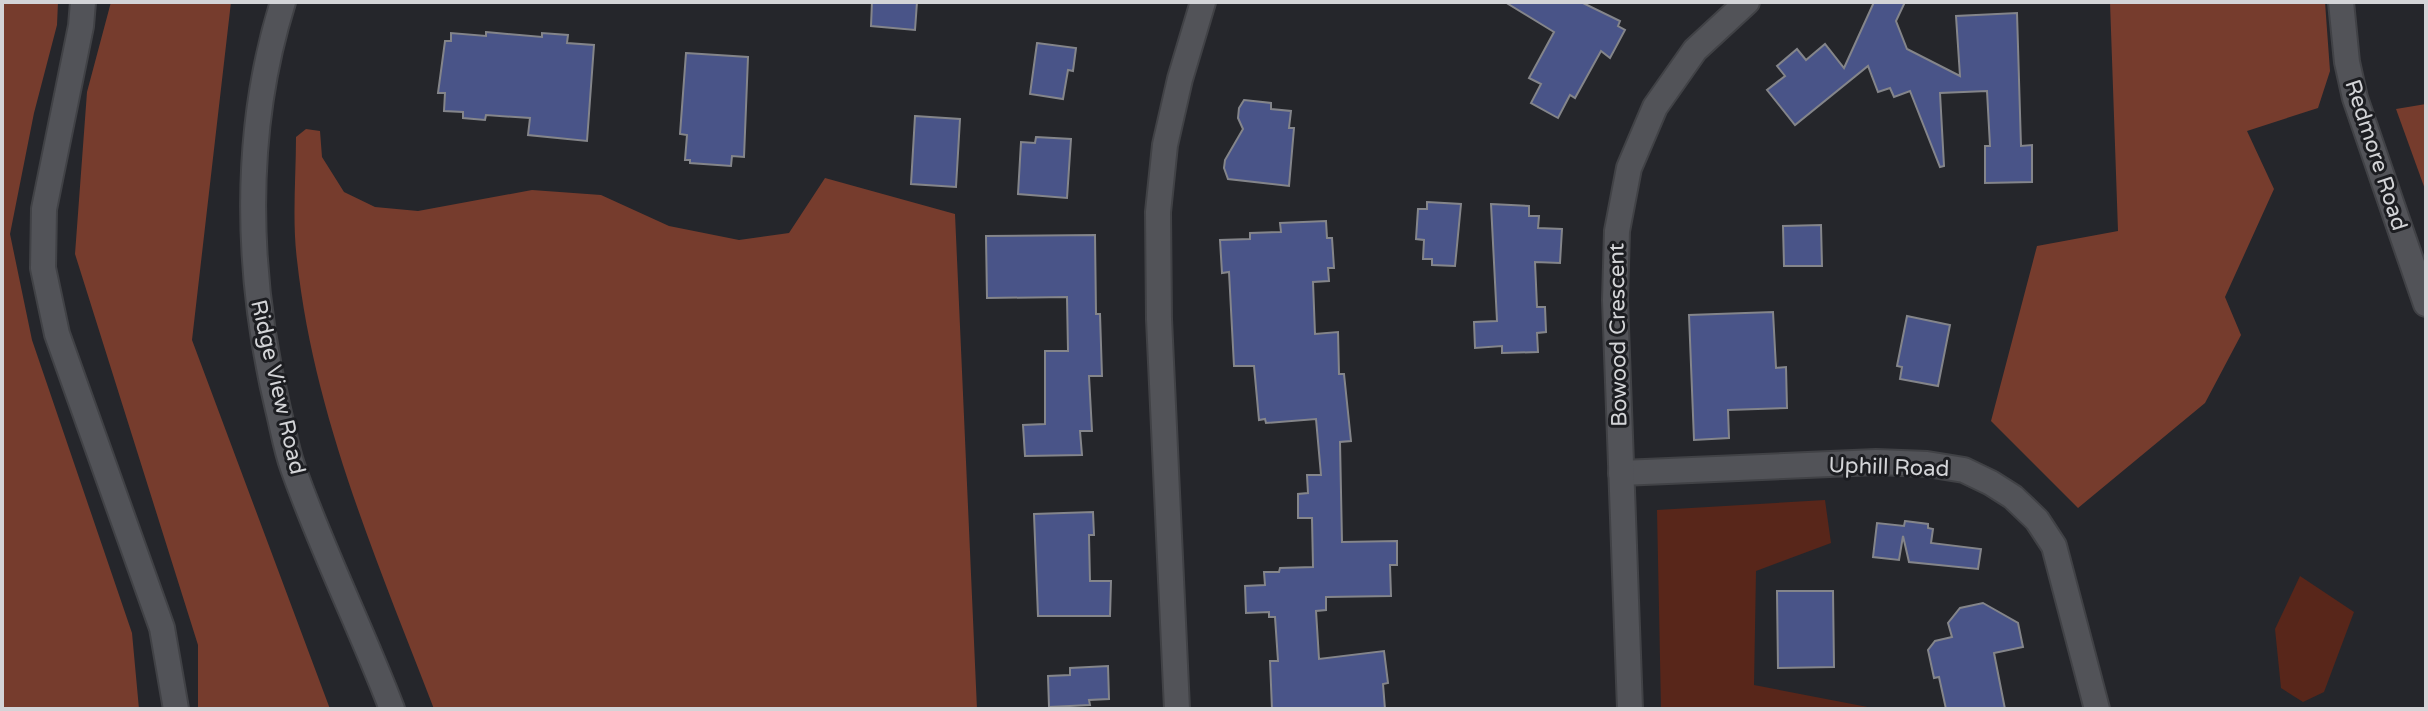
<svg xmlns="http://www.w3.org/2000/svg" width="2428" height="711" font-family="'Varela Round',sans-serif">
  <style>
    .green { fill: #58261a }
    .forest { fill: #763c2d }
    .building { fill: #495488; stroke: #84858a; stroke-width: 2 }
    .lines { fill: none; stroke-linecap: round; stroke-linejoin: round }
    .minor-casing { stroke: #414246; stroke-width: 28 }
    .minor { stroke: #525358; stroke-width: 24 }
    .labels { text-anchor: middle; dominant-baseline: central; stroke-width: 6; stroke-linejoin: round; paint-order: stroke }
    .street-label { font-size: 22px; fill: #d3d4d7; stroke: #1c1d21 }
  </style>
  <rect width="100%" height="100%" fill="#25262b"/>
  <g class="green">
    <polygon points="1825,500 1831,543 1756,571 1754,685 1878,709 1661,709 1657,510"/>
    <polygon points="2300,576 2354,612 2324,692 2303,702 2281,688 2275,629"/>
  </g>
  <g class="forest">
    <polygon points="2,2 58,2 57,25 34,113 10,234 32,340 132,633 139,709 2,709"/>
    <polygon points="111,2 231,2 192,340 330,709 198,709 198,645 75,254 87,92"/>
    <polygon points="2110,2 2325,2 2330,71 2318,108 2247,131 2274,189 2225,297 2241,335 2205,403 2078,508 1991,421 2037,246 2118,231"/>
    <polygon points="2426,104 2426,192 2396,109"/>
    <path d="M306 129 320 131 322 157 344 192 375 207 418 211 532 190 601 195 669 226 739 240 789 233 825 178 955 214 977 709H434C378 563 314 417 297 260 292 220 296 177 296 137Z"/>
  </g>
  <g class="building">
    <polygon points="872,2 917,2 915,30 871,26"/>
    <polygon points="1505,2 1581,2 1620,21 1618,26 1625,30 1610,58 1601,51 1575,98 1570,95 1558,118 1531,103 1541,84 1529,78 1554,32"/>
    <polygon points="1874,2 1905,2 1896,21 1907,49 1960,76 1956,16 2017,13 2021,146 2032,145 2032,182 1985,183 1985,146 1990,146 1987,91 1940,93 1944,166 1940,167 1910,91 1894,97 1890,88 1878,92 1868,66 1795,125 1767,90 1785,76 1777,66 1797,49 1806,60 1825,44 1844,68"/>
    <polygon points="486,32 542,37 542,33 568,35 567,43 594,45 587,141 528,135 530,118 486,115 485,120 463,118 463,112 444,111 445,93 438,93 445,41 451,41 451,33 486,36"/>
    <polygon points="1037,43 1076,48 1073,71 1068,70 1063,99 1030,94"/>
    <polygon points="686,53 748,57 744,157 732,156 731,166 690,163 690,160 685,160 687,135 680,134"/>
    <polygon points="1244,100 1271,103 1271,109 1291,111 1289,128 1294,128 1289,186 1228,179 1224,168 1225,160 1243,129 1238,118 1239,108"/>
    <polygon points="915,116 960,119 956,187 911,184"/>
    <polygon points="1036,137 1071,139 1067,198 1018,194 1021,142 1035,143"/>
    <polygon points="1427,202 1461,204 1455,266 1432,265 1432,259 1423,259 1424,240 1416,239 1418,209 1427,209"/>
    <polygon points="1491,204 1529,206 1529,216 1539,216 1538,228 1562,229 1560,263 1535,262 1537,307 1545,307 1546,332 1537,333 1538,352 1502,353 1502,346 1475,348 1474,322 1497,321"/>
    <polygon points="1326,221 1327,238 1332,238 1334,268 1328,268 1329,281 1313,282 1315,334 1338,332 1339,374 1344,374 1351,441 1340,442 1342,542 1397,541 1397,565 1390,565 1391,596 1326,597 1326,610 1316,611 1319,659 1384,651 1388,683 1383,684 1385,709 1272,709 1270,661 1278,661 1275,617 1269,617 1269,612 1246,613 1245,586 1265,585 1264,572 1279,572 1280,568 1313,567 1312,518 1298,518 1298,494 1308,493 1307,475 1321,475 1316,419 1266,423 1265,419 1259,420 1254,366 1234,366 1229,272 1222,273 1220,240 1250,239 1250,233 1281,232 1280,223"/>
    <polygon points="1821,225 1822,266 1784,266 1783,226"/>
    <polygon points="1095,235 1096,314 1100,314 1102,376 1089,376 1092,431 1080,431 1082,455 1025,456 1023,425 1045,424 1045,351 1068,351 1067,297 987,298 986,236"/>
    <polygon points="1773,312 1776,368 1786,367 1787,408 1728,410 1729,438 1694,440 1689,315"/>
    <polygon points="1907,316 1950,325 1938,386 1900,379 1902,367 1897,366"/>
    <polygon points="1093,512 1094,535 1089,535 1090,581 1111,581 1110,616 1038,616 1034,514"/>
    <polygon points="1905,521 1928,524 1928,528 1933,529 1931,543 1981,549 1978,569 1909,562 1903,536 1899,560 1873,557 1877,523 1904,526"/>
    <polygon points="1777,591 1833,591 1834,667 1778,668"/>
    <polygon points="1983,603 2018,623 2023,647 1994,653 2005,709 1946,709 1939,677 1934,678 1928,650 1935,641 1952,637 1948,623 1960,608"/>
    <polygon points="1108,666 1109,699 1089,700 1090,705 1049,707 1048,676 1070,675 1070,668"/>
  </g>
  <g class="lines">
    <defs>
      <g id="minor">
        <polyline points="83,2 81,26 44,209 43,268 57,334 162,628 176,709"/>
        <path d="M283 2C242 133 246 276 278 409 283 429 286 449 293 468 322 550 361 628 392 709"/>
        <polyline points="2341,2 2347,62 2355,98 2426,304"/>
        <polyline points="1621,473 1876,462 1927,464 1964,470 1991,483 2013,497 2037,520 2054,546 2097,709"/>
        <polyline points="1177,709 1159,319 1158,212 1165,145 1180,79 1203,2"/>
        <polyline points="1630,709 1615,300 1617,231 1629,168 1655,107 1695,50 1747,2"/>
      </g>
    </defs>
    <use href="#minor" class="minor-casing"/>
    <use href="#minor" class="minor"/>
  </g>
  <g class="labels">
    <g class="street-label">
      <text transform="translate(2376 155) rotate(72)">Redmore Road</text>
      <text transform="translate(1618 335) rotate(-91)">Bowood Crescent</text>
      <text transform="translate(278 387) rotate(77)">Ridge View Road</text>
      <text transform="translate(1889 467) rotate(2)">Uphill Road</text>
    </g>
  </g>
  <rect width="2428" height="711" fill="none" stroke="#d3d4d7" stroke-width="8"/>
</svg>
